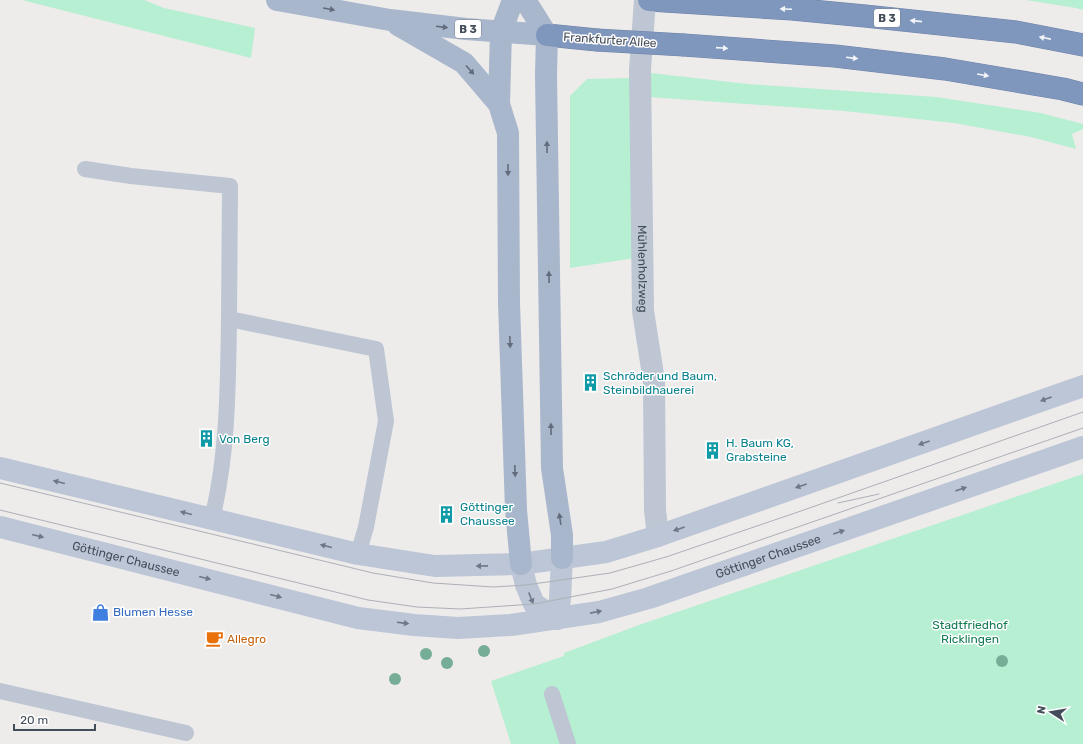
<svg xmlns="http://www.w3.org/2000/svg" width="1083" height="744" font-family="Rubik,sans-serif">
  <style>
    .green { fill: #b6efd2 }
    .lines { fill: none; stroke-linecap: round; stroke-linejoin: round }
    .highway-casing { stroke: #6c82a9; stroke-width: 23 }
    .lane { stroke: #bdc6d2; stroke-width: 16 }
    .street { stroke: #bdc6d2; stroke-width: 22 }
    .secondary { stroke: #bcc6d6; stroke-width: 22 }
    .primary { stroke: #a9b7cc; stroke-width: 22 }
    .highway { stroke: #8097bd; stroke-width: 22 }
    .tram { stroke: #adb0b6; stroke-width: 1 }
    .highway-bridge-casing { stroke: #6c82a9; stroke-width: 23; stroke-linecap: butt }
    .highway-bridge { stroke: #8097bd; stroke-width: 22 }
    .tree { fill: #76ad97 }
    .oneway { fill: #626c7c }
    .oneway2 { fill: #f2f5f8 }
    .oneway3 { fill: #6d7785 }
    .labels { text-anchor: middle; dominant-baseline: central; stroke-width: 3; stroke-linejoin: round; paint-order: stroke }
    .shield { fill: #fff; stroke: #7b828b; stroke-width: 1 }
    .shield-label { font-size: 11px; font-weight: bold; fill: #434c59 }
    .street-label { font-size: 12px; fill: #434c59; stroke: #fff }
    .culture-label { font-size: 12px; fill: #0d838f; stroke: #fff; text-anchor: start }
    .shop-label { font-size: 12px; fill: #366cbe; stroke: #fff; text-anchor: start }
    .park-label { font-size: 12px; fill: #137b53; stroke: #fff }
    .food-label { font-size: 12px; fill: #c56008; stroke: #fff; text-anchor: start }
  </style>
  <rect width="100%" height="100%" fill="#eeebeb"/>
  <g class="green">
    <polygon points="22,0 144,0 164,8 255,28 251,58"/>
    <polygon points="1026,0 1083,0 1083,10 1076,8"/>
    <polygon points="650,73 748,84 936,97 1041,113 1083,124 1083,129 1072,134 1076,149 1031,137 954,123 844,111 649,97"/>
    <polygon points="631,78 635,258 570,268 570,96 587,79"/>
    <polygon points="1083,474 1083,744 511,744 491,681 564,656 564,653 639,625"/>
  </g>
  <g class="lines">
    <defs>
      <g id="highway">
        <polyline points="649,0 792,9 865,16 1016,32 1083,45"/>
        <polyline points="547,35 597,40"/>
        <polyline points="684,45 835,56 945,69 1063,89 1083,94"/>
      </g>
    </defs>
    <use href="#highway" class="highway-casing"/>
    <g class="lane">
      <polyline points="85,169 131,176 230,186 229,319 376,349 386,421 366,527 358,554"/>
      <path d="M212 519C228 454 228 386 229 319"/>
      <polyline points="0,691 186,733"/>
      <polyline points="552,694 568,744"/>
    </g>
    <path class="street" id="s1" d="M645 0 640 70 643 311 654 381 655 510 658 536"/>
    <g class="secondary">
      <polyline points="0,468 358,554 435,566 521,564 606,552 658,536 1083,386"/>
      <path id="s2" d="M0 527 358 618 414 625 458 628 511 625 599 612 649 598 1083 447"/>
      <polyline points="521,564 526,585 534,604 557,619"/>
      <polyline points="557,619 560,599 562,558"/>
    </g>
    <g class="primary">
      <polyline points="277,0 390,20 466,29 547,35"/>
      <polyline points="513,0 501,32 499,104 508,133 509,303 516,510 521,564"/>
      <polyline points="525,0 547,35 546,75 552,468 562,535 562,558"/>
      <polyline points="398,25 464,63 499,104"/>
    </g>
    <use href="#highway" class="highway"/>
    <g class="tram">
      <polyline points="0,483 373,573 433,583 493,587 526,585 610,573 666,557 798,512 1083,412"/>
      <polyline points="838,503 879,494"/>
      <polyline points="0,510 368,600 417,607 460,609 534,604 612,589 671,571 1083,428"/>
    </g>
    <defs>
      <polyline id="highway-bridge" points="597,40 684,45"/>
    </defs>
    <use href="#highway-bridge" class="highway-bridge-casing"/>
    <use href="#highway-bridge" class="highway-bridge"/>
  </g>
  <g class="tree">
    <circle cx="484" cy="651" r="6"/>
    <circle cx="426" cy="654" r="6"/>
    <circle cx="1002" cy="661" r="6"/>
    <circle cx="447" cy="663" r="6"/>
    <circle cx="395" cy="679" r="6"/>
  </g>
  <defs><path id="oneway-solid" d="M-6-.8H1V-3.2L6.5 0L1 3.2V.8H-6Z"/></defs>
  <g class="oneway">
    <use href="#oneway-solid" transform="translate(329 9) rotate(10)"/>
    <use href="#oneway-solid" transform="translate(442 27) rotate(7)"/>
    <use href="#oneway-solid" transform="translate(470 70) rotate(48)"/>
    <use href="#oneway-solid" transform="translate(547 147) rotate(-91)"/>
    <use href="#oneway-solid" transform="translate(508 170) rotate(90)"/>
    <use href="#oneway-solid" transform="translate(549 277) rotate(-91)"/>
    <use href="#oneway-solid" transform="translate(510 342) rotate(88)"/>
    <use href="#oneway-solid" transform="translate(551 429) rotate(-91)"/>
    <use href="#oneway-solid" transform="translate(515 471) rotate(88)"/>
    <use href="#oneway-solid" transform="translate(560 519) rotate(-99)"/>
  </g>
  <g class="oneway2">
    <use href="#oneway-solid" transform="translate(786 9) rotate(-177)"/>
    <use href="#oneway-solid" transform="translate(916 21) rotate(-174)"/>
    <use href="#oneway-solid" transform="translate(1045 38) rotate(-169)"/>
    <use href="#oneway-solid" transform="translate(722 48) rotate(4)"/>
    <use href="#oneway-solid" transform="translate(852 58) rotate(7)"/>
    <use href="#oneway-solid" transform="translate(983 75) rotate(10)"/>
  </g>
  <g class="oneway3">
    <use href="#oneway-solid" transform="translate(1046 399) rotate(160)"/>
    <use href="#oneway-solid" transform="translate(924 443) rotate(161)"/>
    <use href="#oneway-solid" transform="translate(59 482) rotate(-166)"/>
    <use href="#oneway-solid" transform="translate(801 486) rotate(161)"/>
    <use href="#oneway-solid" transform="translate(961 489) rotate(-19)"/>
    <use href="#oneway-solid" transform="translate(186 513) rotate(-166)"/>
    <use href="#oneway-solid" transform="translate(679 529) rotate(161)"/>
    <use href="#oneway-solid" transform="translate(839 532) rotate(-19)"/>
    <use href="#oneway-solid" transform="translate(38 536) rotate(14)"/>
    <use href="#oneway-solid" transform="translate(326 546) rotate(-166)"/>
    <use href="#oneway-solid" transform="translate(482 566) rotate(179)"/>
    <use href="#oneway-solid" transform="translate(205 578) rotate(14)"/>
    <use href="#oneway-solid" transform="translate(276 596) rotate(15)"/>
    <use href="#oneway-solid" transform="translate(531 598) rotate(68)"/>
    <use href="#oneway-solid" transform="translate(596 612) rotate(-11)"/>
    <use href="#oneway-solid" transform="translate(403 623) rotate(7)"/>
  </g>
  <defs>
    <symbol id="building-bare" viewBox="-9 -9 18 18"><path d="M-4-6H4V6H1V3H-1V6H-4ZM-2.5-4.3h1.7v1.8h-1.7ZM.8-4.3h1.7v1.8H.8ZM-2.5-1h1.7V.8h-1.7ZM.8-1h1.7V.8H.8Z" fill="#0f9aa8" stroke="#fff" stroke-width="2.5" paint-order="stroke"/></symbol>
    <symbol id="shop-bare" viewBox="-9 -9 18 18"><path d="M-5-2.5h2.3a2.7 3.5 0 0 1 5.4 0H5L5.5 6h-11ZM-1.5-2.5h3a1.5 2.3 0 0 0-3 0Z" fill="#3f7fe0" stroke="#fff" stroke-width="2.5" paint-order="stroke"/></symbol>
    <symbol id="cafe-bare" viewBox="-9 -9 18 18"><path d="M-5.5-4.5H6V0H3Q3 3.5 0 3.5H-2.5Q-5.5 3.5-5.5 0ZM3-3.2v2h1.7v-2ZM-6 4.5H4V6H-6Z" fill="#e8710a" stroke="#fff" stroke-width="2.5" paint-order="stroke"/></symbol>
  </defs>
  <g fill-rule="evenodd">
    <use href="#building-bare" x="578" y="370" width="25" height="25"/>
    <use href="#building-bare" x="194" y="426" width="25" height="25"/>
    <use href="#building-bare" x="700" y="438" width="25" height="25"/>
    <use href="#building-bare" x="434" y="502" width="25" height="25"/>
    <use href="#shop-bare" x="88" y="600" width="25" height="25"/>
    <use href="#cafe-bare" x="202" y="626" width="25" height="25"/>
  </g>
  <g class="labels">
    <g class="shield">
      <rect x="874" y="9" width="26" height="18" rx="3"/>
      <rect x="455" y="20" width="26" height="18" rx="3"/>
    </g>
    <g class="shield-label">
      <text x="887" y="18">B 3</text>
      <text x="468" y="29">B 3</text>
    </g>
    <g class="street-label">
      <text transform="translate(610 40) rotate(4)">Frankfurter Allee</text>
      <text stroke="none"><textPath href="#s1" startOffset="269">Mühlenholzweg</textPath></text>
      <text stroke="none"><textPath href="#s2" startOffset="790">Göttinger Chaussee</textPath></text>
      <text stroke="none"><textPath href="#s2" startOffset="130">Göttinger Chaussee</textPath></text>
    </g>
    <g class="culture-label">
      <text x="603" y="376">Schröder und Baum,<tspan x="603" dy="14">Steinbildhauerei</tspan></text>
      <text x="219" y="439">Von Berg</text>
      <text x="726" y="443">H. Baum KG,<tspan x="726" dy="14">Grabsteine</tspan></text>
      <text x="460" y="507">Göttinger<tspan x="460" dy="14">Chaussee</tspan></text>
    </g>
    <g class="shop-label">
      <text x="113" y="612">Blumen Hesse</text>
    </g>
    <g class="park-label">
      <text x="970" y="625">Stadtfriedhof<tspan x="970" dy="14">Ricklingen</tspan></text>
    </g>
    <g class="food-label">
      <text x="227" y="639">Allegro</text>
    </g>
  </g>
  <g transform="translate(1051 712) rotate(282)" stroke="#ffffff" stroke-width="3" paint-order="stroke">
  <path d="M0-3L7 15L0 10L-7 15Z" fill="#434c59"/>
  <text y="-6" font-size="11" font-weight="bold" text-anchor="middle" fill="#434c59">N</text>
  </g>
  <path d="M14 724v6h81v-6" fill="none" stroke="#434c59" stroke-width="2"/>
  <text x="20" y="724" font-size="12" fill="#434c59" stroke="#ffffff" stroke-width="3" paint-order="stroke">20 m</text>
</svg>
